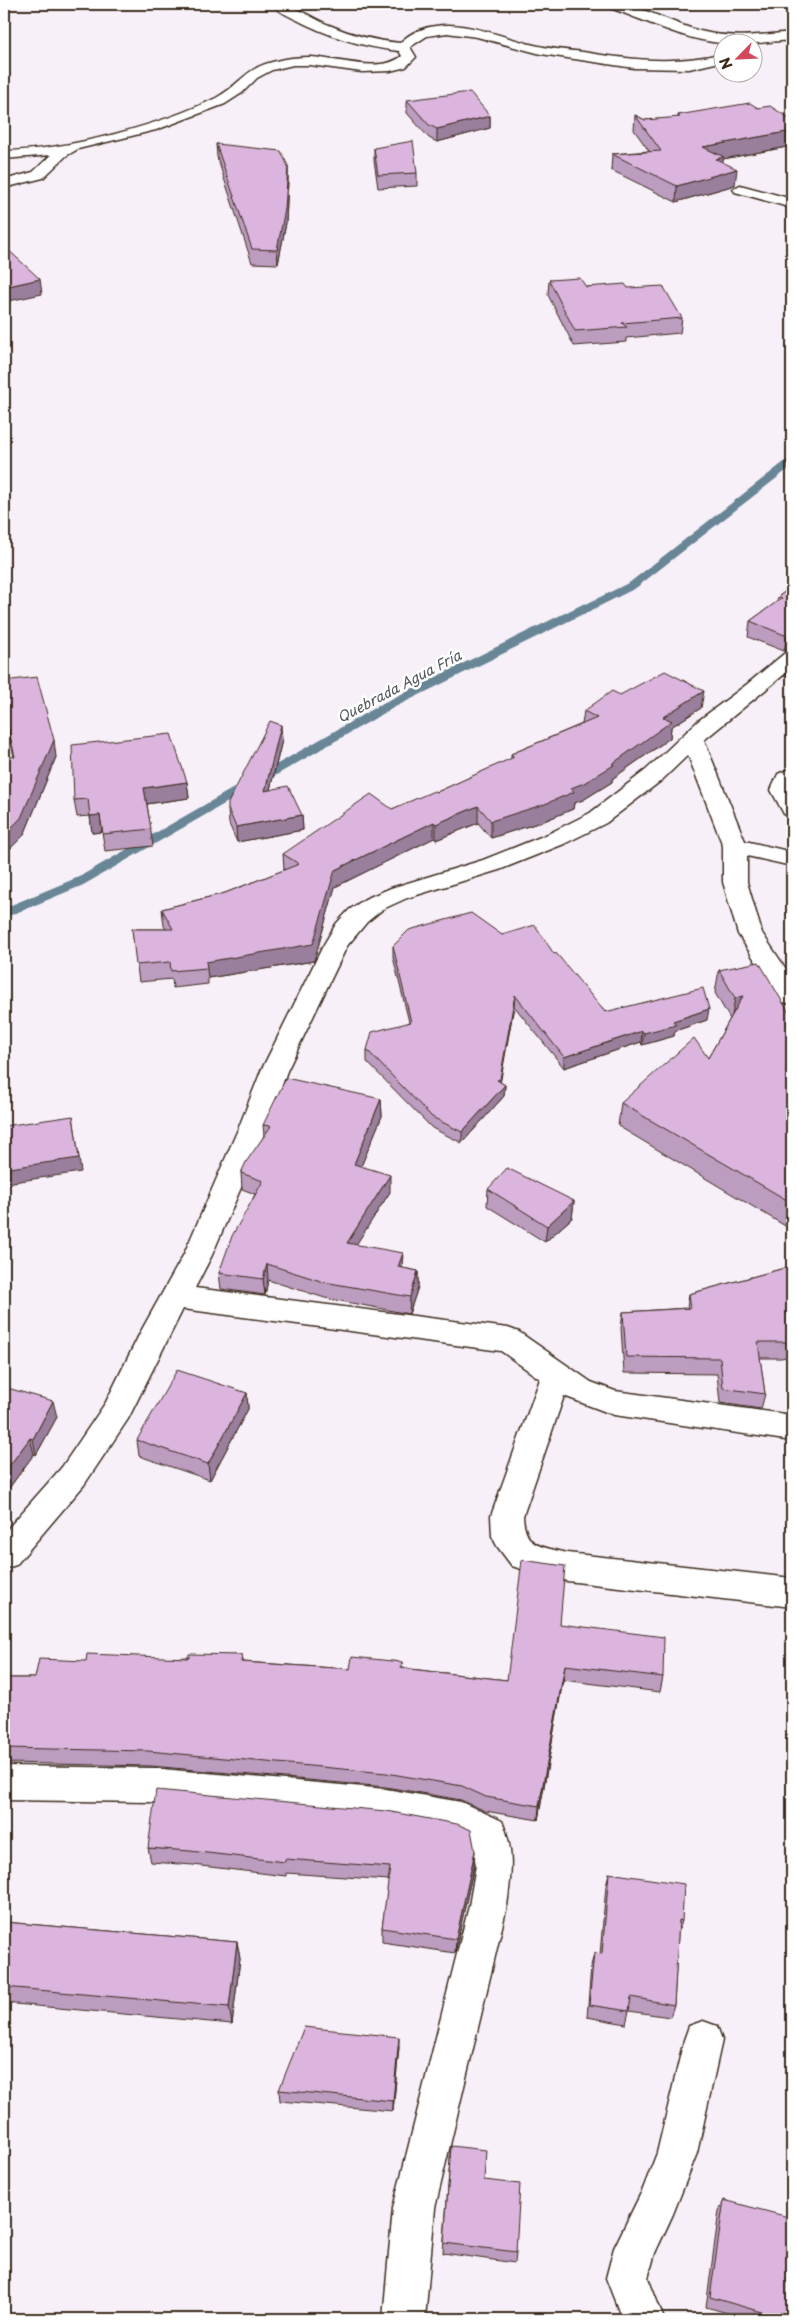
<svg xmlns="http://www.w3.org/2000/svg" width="796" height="2323" font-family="'Playpen Sans',sans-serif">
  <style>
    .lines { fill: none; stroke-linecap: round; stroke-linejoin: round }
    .stream-far1 { stroke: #688696; stroke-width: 8 }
    .stream { stroke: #688696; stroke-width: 9 }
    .minor-casing { stroke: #3b2a1e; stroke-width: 3 }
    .minor { fill: #fff; fill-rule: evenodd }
    .wall { fill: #bc9cbf; stroke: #3b2a1e }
    .shaded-wall { fill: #997f9b; stroke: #3b2a1e }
    .building { fill: #dbb5de; stroke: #3b2a1e }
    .labels { text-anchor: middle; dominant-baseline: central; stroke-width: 5; stroke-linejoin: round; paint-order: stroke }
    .far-water-label { font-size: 14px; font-style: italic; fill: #52585a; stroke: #fff }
  </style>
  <rect width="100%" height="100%" fill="#f8f0f8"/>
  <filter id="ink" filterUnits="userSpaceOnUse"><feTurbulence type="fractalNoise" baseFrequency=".02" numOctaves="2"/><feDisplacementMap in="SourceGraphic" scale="10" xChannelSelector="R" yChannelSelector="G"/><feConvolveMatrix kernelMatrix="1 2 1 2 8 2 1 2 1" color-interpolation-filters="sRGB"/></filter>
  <g filter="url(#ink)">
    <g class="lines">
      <polyline class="stream-far1" points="583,610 633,585 792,461"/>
      <g class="stream">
        <polyline points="262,778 389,705 585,608"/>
        <polyline points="4,913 81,881 243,788"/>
      </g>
      <defs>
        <g id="minor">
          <path d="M272 4C293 3 309 17 329 25 352 35 375 41 400 43 412 30 431 25 449 25 478 26 506 38 534 45 550 49 567 50 583 52 631 60 676 65 724 53V61L689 69 634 68 541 54 477 37 447 33 427 36 410 47 416 57 406 67 390 71 362 72 310 65H293L272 70 257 78 242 93 225 104 156 130 78 149 66 156 43 178 4 188V180L33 172 51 155 4 159V151C68 150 158 126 216 98 241 85 244 68 276 61 287 58 298 57 310 57 336 58 381 74 402 56L399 51C362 47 327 36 295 19 287 15 277 11 272 4Z"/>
          <path d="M605 4C637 2 669 23 700 31 731 39 761 35 792 32V40C768 42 744 45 720 43 681 39 643 19 607 7Z"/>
          <polygon points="740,185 792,199 792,208 735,192 733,189"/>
          <path d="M792 651V668L704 740 745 841 792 852V866L747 856V882L762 933 792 978V1004L782 1002 738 934 723 882V846L688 755 662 780 606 823 564 844 499 870 407 898 383 909 367 922 347 946 287 1071 267 1127 212 1255 195 1288 508 1328 519 1332 591 1382 615 1391 792 1415V1441L614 1415 564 1396 523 1516C525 1548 540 1546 567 1553L792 1578V1607L567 1581 524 1570 512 1566 497 1546 492 1536 491 1516 540 1379 501 1351 183 1309 128 1419 84 1485 16 1565 4 1569V1533L62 1467 106 1402 140 1333 184 1254 239 1127 261 1071 323 946 336 924 349 910 365 899 391 888 483 860 548 834 590 813 646 770 698 721 746 685 785 653Z"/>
          <polygon points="792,768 792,816 784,814 771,790 778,774"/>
          <path d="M4 1766 151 1768 386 1789 461 1802 502 1821C515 1851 511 1875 507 1906L435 2208 425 2319H383L393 2208 469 1906 476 1865 472 1843 457 1836 386 1823 151 1802 4 1800Z"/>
          <polygon points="703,2021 717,2026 722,2040 697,2153 673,2214 655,2253 648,2278 664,2319 622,2319 606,2278 614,2248 643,2189 657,2153 684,2040 689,2026"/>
        </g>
      </defs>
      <use href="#minor" class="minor-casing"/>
      <use href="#minor" class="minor"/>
    </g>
    <g class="wall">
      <polygon points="407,100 490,116 490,128 437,142 429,138 407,113"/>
      <polygon points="758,108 792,120 792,146 723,159 723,162 735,185 676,202 611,170 612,154 649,151 634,130 635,115 645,120 678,118 678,115"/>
      <polygon points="216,144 288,166 288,180 286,223 278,264 252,263 217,157"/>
      <polygon points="374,148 417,173 417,186 378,188 374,160"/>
      <polygon points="549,280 586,287 628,288 682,318 680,333 626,338 626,342 574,346 548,295"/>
      <polygon points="792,586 792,650 784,651 748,637 750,621 777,602 778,597"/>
      <polygon points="792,660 792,673 790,672"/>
      <polygon points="4,681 56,757 24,835 14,757 4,713"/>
      <polygon points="620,695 701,708 671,727 670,738 612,779 612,782 583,800 574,803 573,809 544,821 491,838 478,823 436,840 434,838 335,887 314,961 208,978 208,984 173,988 172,979 139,982 132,929 166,929 164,926 162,909 225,893 284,870 283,854 392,809 437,792 511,759 511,754 582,724 584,711"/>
      <polygon points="282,740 270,790 302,815 303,830 237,842 229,824 228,809"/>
      <polygon points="187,782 189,798 147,804 153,846 105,851 102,832 92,833 90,816 77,817 74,800"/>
      <polygon points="502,935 554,954 605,1012 707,1020 675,1031 674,1036 642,1045 641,1042 564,1068 514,1006 500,1082 505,1085 504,1096 462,1143 432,1128 367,1062 367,1050 409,1022 393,957 393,946"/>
      <polygon points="719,970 792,1018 792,1230 618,1126 621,1103 708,1058 730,1019 715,993"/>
      <polygon points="381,1099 382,1116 361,1166 390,1192 356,1244 402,1268 418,1271 418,1287 409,1314 325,1298 268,1280 265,1295 221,1289 219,1273 255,1194 242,1189 241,1173 264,1136 263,1125"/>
      <polygon points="488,1189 574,1201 572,1218 545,1242 487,1206"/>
      <polygon points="792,1266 792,1356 781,1358 760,1358 765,1394 761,1409 720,1403 717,1374 624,1373 621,1328 623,1312 687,1308 689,1294"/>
      <polygon points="4,1387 57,1417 36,1455 34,1454 4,1495"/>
      <polygon points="247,1393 248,1409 210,1480 139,1456 137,1440"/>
      <polygon points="560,1624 663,1677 660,1692 563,1680 538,1820 485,1811 461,1800 386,1787 151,1766 4,1763 4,1678 35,1678 86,1661 242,1655 243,1662 350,1669 402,1662 402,1668 507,1680"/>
      <polygon points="792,1674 792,1717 787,1716"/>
      <polygon points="148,1848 474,1865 455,1953 382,1942 382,1928 389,1880 286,1873 286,1876 193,1865 151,1862"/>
      <polygon points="609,1873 682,1921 678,1934 674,2005 670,2017 629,2011 626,2024 587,2017 591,1966 594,1953 600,1954 606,1886"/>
      <polygon points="4,1922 237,1942 240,1959 232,2024 4,2003"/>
      <polygon points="399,2047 393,2111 280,2101 279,2090"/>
      <polygon points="451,2146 484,2180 516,2252 515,2263 443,2253"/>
      <polygon points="724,2200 792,2319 749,2319 706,2307 719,2211"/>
    </g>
    <g class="shaded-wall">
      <polygon points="490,116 490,128 437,142 437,129"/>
      <polygon points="792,131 792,146 723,159 722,173 703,147"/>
      <polygon points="288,166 288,180 286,223 278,264 277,250"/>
      <polygon points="737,169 735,185 676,202 677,186"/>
      <polygon points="40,279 42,294 4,302 4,287"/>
      <polygon points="792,634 792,650 784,651 787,636"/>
      <polygon points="704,691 701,708 671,727 670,738 612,779 612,782 583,800 574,803 573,809 544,821 491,838 491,821 571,788 612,764 663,717"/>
      <polygon points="281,725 282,740 266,806 265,791"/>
      <polygon points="54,740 56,757 24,835 4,855 4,835"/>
      <polygon points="187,782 189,798 146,804 144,788"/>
      <polygon points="478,806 478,823 436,840 436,824"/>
      <polygon points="100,815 102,832 92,833 90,816"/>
      <polygon points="302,815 303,830 237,842 236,827"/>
      <polygon points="434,822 434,838 335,887 314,961 208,978 206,962 335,870"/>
      <polygon points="515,995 514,1006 499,1090 497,1080"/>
      <polygon points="743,996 731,1021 735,998"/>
      <polygon points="709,1009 707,1020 675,1031 674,1036 642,1045 644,1033 673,1021"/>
      <polygon points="642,1031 641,1042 564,1068 564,1057"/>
      <polygon points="505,1085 504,1096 462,1143 462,1132"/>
      <polygon points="381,1099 382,1116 355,1181 354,1164"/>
      <polygon points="73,1116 81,1172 13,1182 4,1187 4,1172"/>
      <polygon points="390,1175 390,1192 347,1259 347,1243"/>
      <polygon points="574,1201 572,1218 545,1242 547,1226"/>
      <polygon points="403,1253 402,1269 398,1267"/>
      <polygon points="267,1264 268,1280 265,1295 263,1279"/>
      <polygon points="418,1271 418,1287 409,1314 410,1297"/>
      <polygon points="247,1393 248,1409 210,1480 208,1464"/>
      <polygon points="53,1401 57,1417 36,1455 33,1439"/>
      <polygon points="30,1438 34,1454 4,1495 4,1473"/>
      <polygon points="565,1665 563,1680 538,1820 539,1806"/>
      <polygon points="475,1851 474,1865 455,1953 456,1939"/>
      <polygon points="237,1942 240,1959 232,2024 229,2007"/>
      <polygon points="399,2037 399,2047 393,2111 393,2101"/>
    </g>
    <g class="building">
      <polygon points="470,92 490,116 437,129 429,125 407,100"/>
      <polygon points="750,103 758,108 770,106 792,120 792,131 703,147 724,157 716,159 737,169 677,186 612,154 661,151 635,115 645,120 680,117 678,115"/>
      <polygon points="413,141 417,173 378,175 374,148"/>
      <polygon points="216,144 281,151 288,166 285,209 277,250 252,249"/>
      <polygon points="4,246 40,279 4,287"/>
      <polygon points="580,278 586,287 625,284 628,288 663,286 682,318 622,323 627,327 575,331 549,280"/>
      <polygon points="792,586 792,634 787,636 750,621 782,598 778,597"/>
      <polygon points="665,671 704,691 663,717 672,721 612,764 614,765 584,783 571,788 574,792 545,804 491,821 478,806 436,824 434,822 335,870 313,944 206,962 207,968 171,971 170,962 136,965 132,929 173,929 162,909 225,893 299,864 283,854 371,794 392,809 434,791 437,792 514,757 511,754 597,718 584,711 612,691 620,695"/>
      <polygon points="37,677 54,740 21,818 4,835 4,756 15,757 4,709 4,681"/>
      <polygon points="270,721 281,725 265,791 288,786 302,815 236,827 228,809 228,803"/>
      <polygon points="171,734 187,782 144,788 151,829 103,834 100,815 90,816 88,799 74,800 72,745"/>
      <polygon points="471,913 502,935 535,925 554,954 556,953 605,1012 703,988 709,1009 673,1021 676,1025 644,1033 642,1031 564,1057 515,995 500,1079 497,1080 505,1085 462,1132 432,1117 367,1050 372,1032 411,1022 393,946 409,930"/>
      <polygon points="759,962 792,1018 792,1203 621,1103 694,1038 708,1058 743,996 735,998 719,970"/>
      <polygon points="286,1078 381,1099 354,1164 390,1175 347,1243 403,1253 398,1267 418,1271 410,1297 324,1282 267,1264 263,1279 219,1273 232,1236 263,1181 241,1173 246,1162 271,1126 263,1125"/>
      <polygon points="73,1116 79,1158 10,1168 4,1172 4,1126"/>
      <polygon points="507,1168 574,1201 547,1226 488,1189"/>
      <polygon points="792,1266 792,1341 785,1342 758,1342 765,1394 723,1388 720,1358 626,1357 623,1312 691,1308 689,1294"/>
      <polygon points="177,1370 247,1393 208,1464 137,1440"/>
      <polygon points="4,1387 53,1401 33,1439 30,1438 4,1473"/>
      <polygon points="522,1560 565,1566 560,1624 664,1637 663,1677 565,1665 539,1806 486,1797 462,1786 386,1773 148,1751 4,1748 4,1678 35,1678 39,1659 86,1661 87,1654 189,1658 189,1654 242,1655 241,1662 350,1669 352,1657 402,1662 401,1668 507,1680"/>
      <polygon points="156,1790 386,1811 457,1824 471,1830 475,1851 456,1939 382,1928 390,1867 285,1859 285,1862 190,1851 148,1848"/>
      <polygon points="609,1873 684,1884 682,1921 679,1920 674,2005 631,1997 629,2011 589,2005 594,1953 602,1954"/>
      <polygon points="4,1922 237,1942 229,2007 4,1987"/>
      <polygon points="304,2027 399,2037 393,2101 279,2090"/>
      <polygon points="451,2146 486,2150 484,2180 520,2184 516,2252 444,2243"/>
      <polygon points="724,2200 792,2218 792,2319 775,2319 775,2316 710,2297"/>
    </g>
  </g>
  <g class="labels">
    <g class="far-water-label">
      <text transform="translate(399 686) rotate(-28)">Quebrada Agua Fría</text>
    </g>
  </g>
  <rect width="796" height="2323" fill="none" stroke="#fff" stroke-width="20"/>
  <rect x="10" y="10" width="776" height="2303" fill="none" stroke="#3b2a1e" stroke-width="2" filter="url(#ink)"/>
  <g transform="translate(738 58) rotate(246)"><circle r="24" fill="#ffffff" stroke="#b1aaa5"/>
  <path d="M0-4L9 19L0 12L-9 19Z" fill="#d1495b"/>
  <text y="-8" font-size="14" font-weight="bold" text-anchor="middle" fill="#3b2a1e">N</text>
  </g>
</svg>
